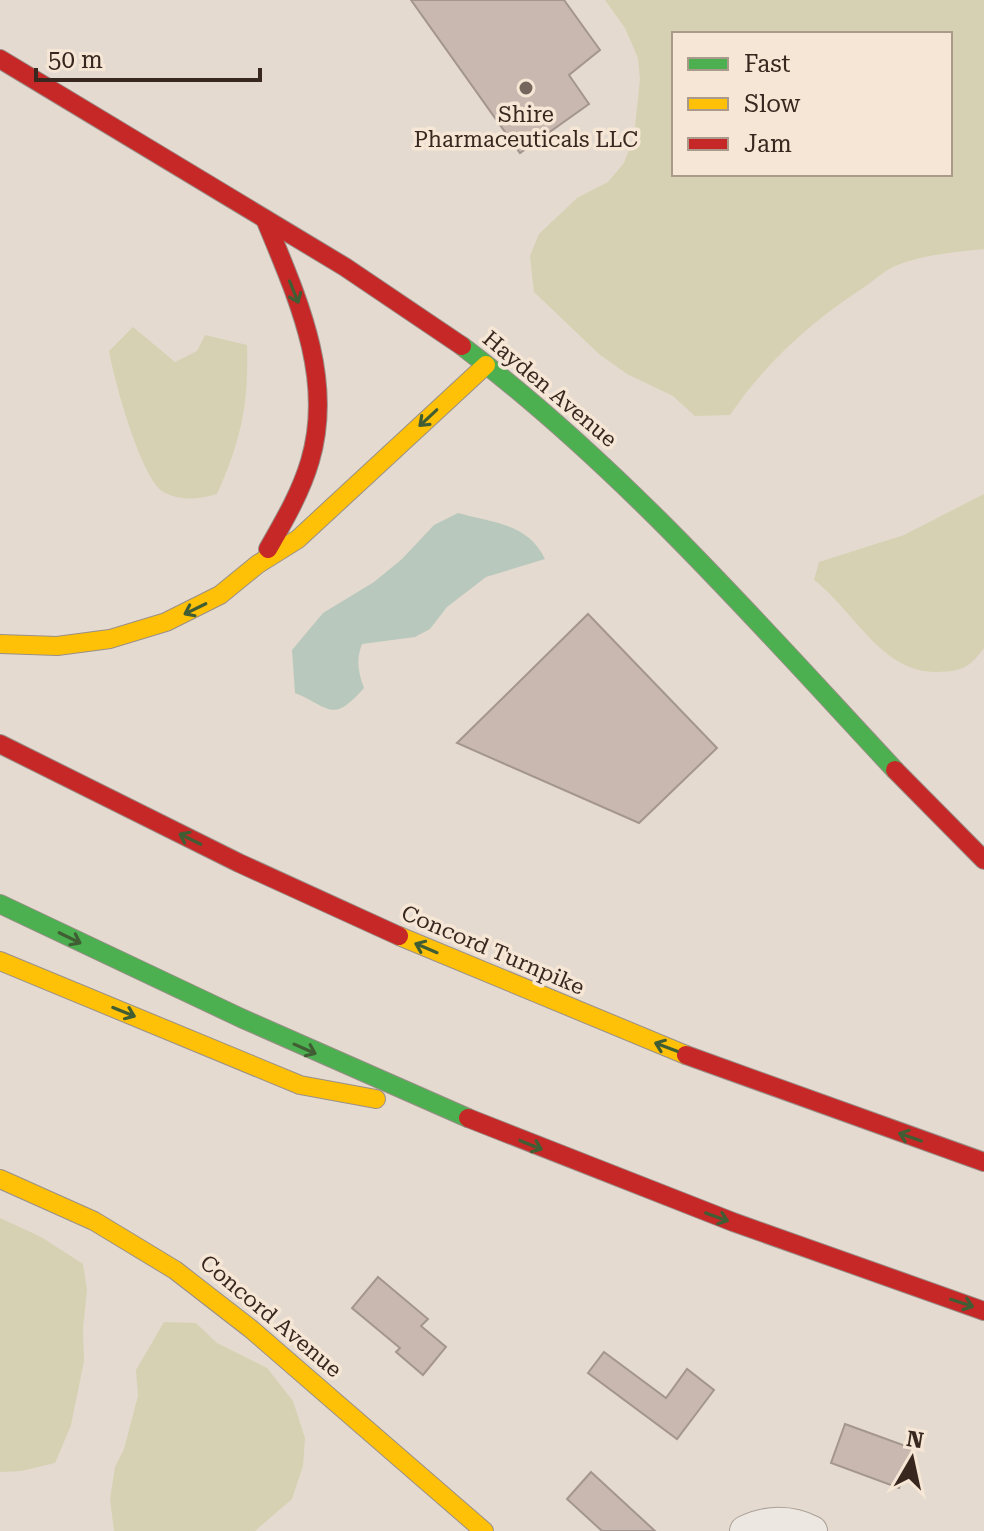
<svg xmlns="http://www.w3.org/2000/svg" width="984" height="1531" font-family="'Roboto Serif',serif">
  <style>
    .green { fill: #d6d1b2; fill-rule: evenodd }
    .water { fill: #b9c8bd }
    .building { fill: #c8b8b0; stroke: #a4968e; stroke-width: 2 }
    .lines { fill: none; stroke-linecap: round; stroke-linejoin: round }
    .street-casing { stroke: #aaa097; stroke-width: 32 }
    .fast-casing { stroke: #998f88; stroke-width: 20 }
    .slow-casing { stroke: #998f88; stroke-width: 20 }
    .jam-casing { stroke: #998f88; stroke-width: 20 }
    .street { stroke: #ece7e0; stroke-width: 30 }
    .fast { stroke: #4caf50; stroke-width: 18 }
    .slow { stroke: #ffc107; stroke-width: 18 }
    .jam { stroke: #c62828; stroke-width: 18 }
    .oneway { stroke: #405d33 }
    .poi-dot { fill: #74665d; stroke: #f5e6d5; stroke-width: 3 }
    .labels { text-anchor: middle; dominant-baseline: central; stroke-width: 7; stroke-linejoin: round; paint-order: stroke }
    .poi-label { font-size: 22px; fill: #38271f; stroke: #f5e6d5 }
    .street-label { font-size: 22px; fill: #38271f; stroke: #f5e6d5 }
  </style>
  <rect width="100%" height="100%" fill="#e4dacf"/>
  <g class="green">
    <path d="M605 0H984V249C956 252 919 255 893 267 883 272 873 281 863 288 811 322 765 363 730 415L695 416 673 396 627 374 599 354 534 292 530 256 539 234 577 198 608 182 624 163 634 137 640 79 638 58 625 28ZM674 34H950V174H674Z"/>
    <path d="M133 327 175 362 197 351 205 335 247 345C249 403 241 441 217 494 199 499 179 502 162 491 140 475 114 379 109 351Z"/>
    <path d="M984 494V648C969 668 963 671 937 672 881 673 853 609 814 580L819 562 904 535Z"/>
    <polygon points="0,1218 41,1237 83,1264 87,1290 83,1329 84,1361 71,1425 55,1463 21,1471 0,1472"/>
    <polygon points="164,1322 196,1323 217,1343 267,1368 293,1401 305,1438 303,1466 292,1499 255,1531 114,1531 110,1499 115,1467 124,1449 138,1396 136,1370"/>
  </g>
  <path class="water" d="M458 513C493 523 528 523 545 559L486 577 447 607 430 629 415 637 362 644C356 660 358 672 364 688 332 724 331 708 295 693L292 650 323 613 374 582 402 559 434 525Z"/>
  <g class="building">
    <polygon points="411,0 564,0 600,50 569,75 589,104 520,153"/>
    <polygon points="588,614 717,748 639,823 457,743"/>
    <polygon points="378,1277 428,1319 421,1326 446,1347 423,1375 396,1352 400,1348 352,1308"/>
    <polygon points="604,1352 666,1398 687,1369 714,1390 677,1439 588,1373"/>
    <polygon points="845,1424 914,1449 899,1488 831,1463"/>
    <polygon points="591,1472 655,1531 602,1531 567,1499"/>
  </g>
  <g class="lines">
    <defs>
      <path id="street" d="M745 1531C767 1520 791 1520 812 1531"/>
      <g id="fast">
        <path d="M462 346C623 468 758 623 895 770"/>
        <polyline points="0,904 241,1018 468,1118"/>
      </g>
      <g id="slow">
        <polyline points="0,644 57,646 110,639 166,622 220,595 258,564 298,539 486,365"/>
        <polyline points="399,936 686,1055"/>
        <polyline points="0,961 300,1085 376,1099"/>
        <polyline points="0,1179 94,1221 175,1270 251,1329 484,1531"/>
      </g>
      <g id="jam">
        <polyline points="0,59 345,267 462,346"/>
        <path d="M265 219C296 295 335 377 310 461 301 492 284 521 268 549"/>
        <polyline points="0,744 239,863 399,936"/>
        <polyline points="895,770 984,860"/>
        <polyline points="686,1055 984,1162"/>
        <polyline points="468,1118 733,1222 984,1311"/>
      </g>
    </defs>
    <use href="#street" class="street-casing"/>
    <use href="#fast" class="fast-casing"/>
    <use href="#slow" class="slow-casing"/>
    <use href="#jam" class="jam-casing"/>
    <use href="#street" class="street"/>
    <use href="#fast" class="fast"/>
    <use href="#slow" class="slow"/>
    <use href="#jam" class="jam"/>
  </g>
  <defs><path id="oneway-shaft" d="M-6 0H5M1.5-3L5.5 0L1.5 3" fill="none" stroke-width="1.6" stroke-linecap="round" stroke-linejoin="round" transform="scale(2)"/></defs>
  <g class="oneway">
    <use href="#oneway-shaft" transform="translate(294 292) rotate(68)"/>
    <use href="#oneway-shaft" transform="translate(428 418) rotate(137)"/>
    <use href="#oneway-shaft" transform="translate(195 609) rotate(154)"/>
    <use href="#oneway-shaft" transform="translate(190 839) rotate(-154)"/>
    <use href="#oneway-shaft" transform="translate(70 938) rotate(26)"/>
    <use href="#oneway-shaft" transform="translate(426 948) rotate(-157)"/>
    <use href="#oneway-shaft" transform="translate(124 1012) rotate(22)"/>
    <use href="#oneway-shaft" transform="translate(666 1047) rotate(-159)"/>
    <use href="#oneway-shaft" transform="translate(305 1049) rotate(24)"/>
    <use href="#oneway-shaft" transform="translate(910 1137) rotate(-161)"/>
    <use href="#oneway-shaft" transform="translate(531 1145) rotate(22)"/>
    <use href="#oneway-shaft" transform="translate(717 1217) rotate(20)"/>
    <use href="#oneway-shaft" transform="translate(962 1303) rotate(18)"/>
  </g>
  <circle class="poi-dot" cx="526" cy="88" r="8"/>
  <g class="labels">
    <g class="poi-label">
      <text x="526" y="114">Shire<tspan x="526" dy="25">Pharmaceuticals LLC</tspan></text>
    </g>
    <g class="street-label">
      <text transform="translate(550 389) rotate(40)">Hayden Avenue</text>
      <text transform="translate(493 950) rotate(23)">Concord Turnpike</text>
      <text transform="translate(271 1316) rotate(40)">Concord Avenue</text>
    </g>
  </g>
  <rect x="672" y="32" width="280" height="144" fill="#f5e6d5" stroke="#a99a8c" stroke-width="2"/>
  <rect x="688" y="58" width="40" height="12" fill="#4caf50" stroke="#a99a8c" stroke-width="2"/>
  <text x="744" y="72" font-size="24" fill="#38271f">Fast</text>
  <rect x="688" y="98" width="40" height="12" fill="#ffc107" stroke="#a99a8c" stroke-width="2"/>
  <text x="744" y="112" font-size="24" fill="#38271f">Slow</text>
  <rect x="688" y="138" width="40" height="12" fill="#c62828" stroke="#a99a8c" stroke-width="2"/>
  <text x="744" y="152" font-size="24" fill="#38271f">Jam</text>
  <g transform="translate(912 1459) rotate(9)" stroke="#f5e6d5" stroke-width="6" paint-order="stroke">
  <path d="M0-6L14 30L0 20L-14 30Z" fill="#38271f"/>
  <text y="-12" font-size="22" font-weight="bold" text-anchor="middle" fill="#38271f">N</text>
  </g>
  <path d="M36 68v12h224v-12" fill="none" stroke="#38271f" stroke-width="4"/>
  <text x="48" y="68" font-size="24" fill="#38271f" stroke="#f5e6d5" stroke-width="6" paint-order="stroke">50 m</text>
</svg>
